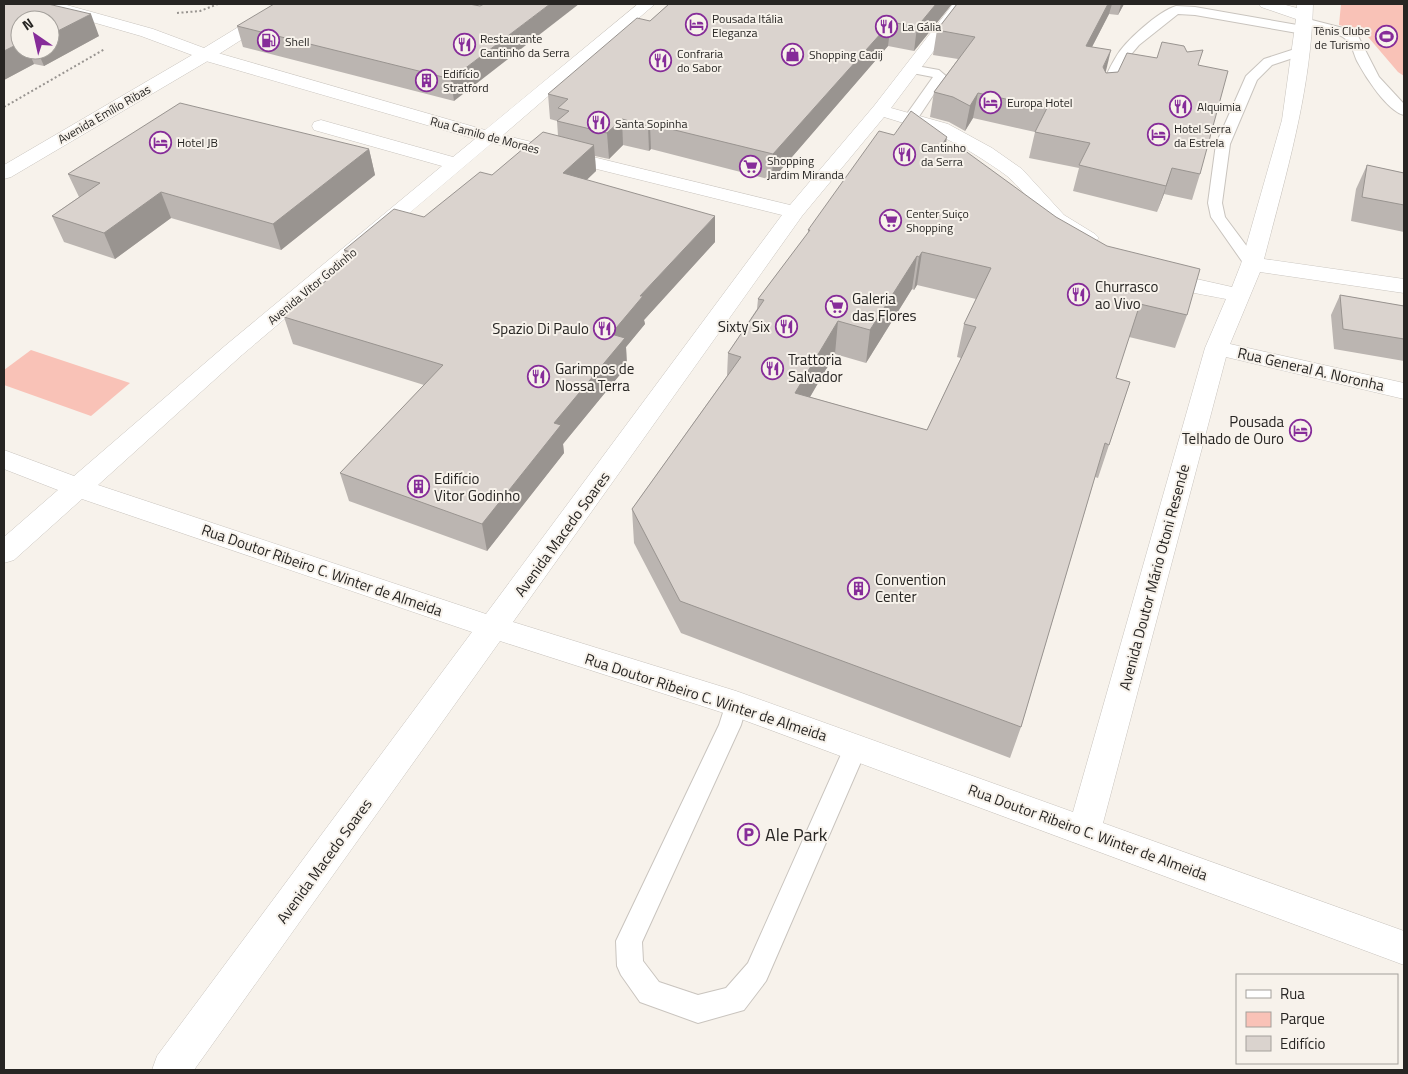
<svg xmlns="http://www.w3.org/2000/svg" width="1408" height="1074" font-family="'Titillium Web',sans-serif">
  <style>
    .green { fill: #f9c2b7 }
    .lines { fill: none; stroke-linecap: round; stroke-linejoin: round }
    .lane-casing { stroke: #c9c4be; stroke-width: 2 }
    .street-casing { stroke: #c9c4be; stroke-width: 1 }
    .secondary-casing { stroke: #c9c4be; stroke-width: 1 }
    .path { stroke: #989490; stroke-width: 2; stroke-dasharray: 2 2.5; stroke-linecap: butt }
    .lane { fill: #fff; fill-rule: evenodd }
    .street { fill: #fff; fill-rule: evenodd }
    .secondary { fill: #fff; fill-rule: evenodd }
    .wall { fill: #bbb5b1; fill-rule: evenodd }
    .shaded-wall { fill: #999490 }
    .building { fill: #dad3ce; stroke: #999490; fill-rule: evenodd }
    .labels { text-anchor: middle; dominant-baseline: central; stroke-width: 4; stroke-linejoin: round; paint-order: stroke }
    .far-poi-label { font-size: 12px; fill: #272523; stroke: #f7f2eb; text-anchor: start }
    .far-street-label { font-size: 12px; fill: #272523; stroke: #f7f2eb }
    .poi-label { font-size: 15px; fill: #272523; stroke: #f7f2eb; text-anchor: start }
    .street-label { font-size: 15px; fill: #272523; stroke: #f7f2eb }
    .near-poi-label { font-size: 18px; fill: #272523; stroke: #f7f2eb; text-anchor: start }
  </style>
  <rect width="100%" height="100%" fill="#f7f2eb"/>
  <g class="green">
    <polygon points="1341,4 1404,4 1404,76 1398,72 1363,31 1339,25"/>
    <polygon points="31,350 130,383 91,416 4,385 4,370"/>
  </g>
  <g class="lines">
    <defs>
      <g id="lane">
        <path d="M1176 6 1195 7 1303 26 1309 30 1303 34 1195 15 1178 14 1139 45 1128 58 1110 96H1100L1098 93C1104 81 1109 68 1116 57 1125 41 1159 11 1176 6Z"/>
        <path d="M1304 18 1343 28 1358 36 1379 77 1404 104V115C1387 111 1365 76 1357 61 1354 55 1352 44 1347 40 1335 30 1315 28 1300 25L1298 22 1300 19Z"/>
        <polygon points="1301,47 1305,48 1307,51 1305,54 1272,65 1257,80 1230,144 1222,203 1225,217 1260,264 1258,267 1246,267 1211,217 1208,203 1216,144 1246,76 1264,59"/>
        <polygon points="911,65 939,70 946,76 916,121 911,122 904,118 933,77 907,72 905,69 907,66"/>
        <polygon points="736,695 744,697 747,704 741,725 642,942 643,961 659,982 698,995 726,988 748,963 847,741 855,738 863,741 867,748 766,981 744,1010 698,1023 640,1002 621,975 617,966 616,941 719,725 728,697"/>
      </g>
      <path id="street" d="M638 4H655L503 135 790 205 874 106 953 4H969L891 108 948 124 992 148 1022 169 1064 215 1095 234 1099 238 1095 242C1063 251 1029 194 1007 176 998 169 988 163 979 157 947 136 920 128 884 117L802 216 513 622 736 691 1073 812 1205 348 1226 299C1208 295 1158 289 1148 274L1151 269 1159 267 1183 276 1232 287 1241 264 1282 120 1296 19 1261 7 1259 4H1282L1297 8V4H1313C1311 92 1286 174 1264 259L1404 279V293L1260 272 1230 344 1404 383V399L1226 357 1103 823 1404 931V965L730 715 500 641 194 1070H152L157 1056 472 632 82 499 14 560 4 563V537L58 490 4 469V450L74 476 226 345 442 166 314 130 312 126 314 122 321 120 328 122 453 157 475 139 199 59 196 55 199 51 205 50 211 51 485 130ZM492 143 782 215 486 614 98 485 242 355Z"/>
      <polygon id="secondary" points="38,4 63,4 153,29 204,48 276,4 295,4 293,7 211,59 11,177 4,179 4,165 192,55 141,36 40,7"/>
    </defs>
    <use href="#lane" class="lane-casing"/>
    <use href="#street" class="street-casing"/>
    <use href="#secondary" class="secondary-casing"/>
    <g class="path">
      <polyline points="177,13 200,11 218,4"/>
      <polyline points="4,107 105,49"/>
    </g>
    <use href="#lane" class="lane"/>
    <use href="#street" class="street"/>
    <use href="#secondary" class="secondary"/>
  </g>
  <g class="wall">
    <path d="M4 4 99 36 44 66 34 64 4 80ZM20 20 50 50H20Z"/>
    <polygon points="469,4 454,101 243,47 237,26"/>
    <polygon points="669,4 952,4 914,51 888,46 772,180 651,149 649,151 623,145 609,159 595,156 596,171 586,180 715,242 644,320 645,324 626,347 627,366 563,444 564,453 487,551 349,501 340,473 424,385 293,344 284,317 347,262 344,250 424,217 492,175 558,136 557,121 550,119 548,94 650,21"/>
    <polygon points="957,4 1124,4 1118,15 1109,14 1092,47 1106,73 1118,72 1157,58 1187,52 1198,65 1200,174 1192,200 1164,194 1157,212 1073,191 1079,168 1029,158 1035,132 973,118 965,131 949,122 930,117 934,92 958,59 933,55 937,30"/>
    <path d="M946 146 1187 315 1175 348 1129 337 1116 378 1130 382 1098 478 1095 477 1021 727 1010 758 681 633 634 543 632 509 727 376 728 353 757 309 758 299 808 233V230ZM917 285 976 299 964 324 957 357 961 358 927 430 810 397 835 354 866 363 912 289 914 290Z"/>
    <polygon points="369,149 375,175 281,250 171,218 115,259 64,242 52,216 79,197 68,174"/>
    <polygon points="1367,165 1404,173 1404,232 1351,221 1356,189"/>
    <polygon points="1340,295 1404,306 1404,365 1404,361 1334,349 1331,315"/>
  </g>
  <g class="shaded-wall">
    <polygon points="550,4 579,4 454,101 451,79"/>
    <polygon points="936,4 952,4 914,51 917,27"/>
    <polygon points="1108,4 1112,4 1109,14 1080,70 1086,46"/>
    <polygon points="1121,4 1124,4 1118,15"/>
    <polygon points="91,14 99,36 44,66 37,50 50,50 50,35"/>
    <polygon points="891,22 888,46 772,180 773,154"/>
    <polygon points="20,43 20,50 28,50 34,64 4,80 4,51"/>
    <polygon points="1111,50 1105,75 1103,67"/>
    <polygon points="978,93 973,118 965,131 970,106"/>
    <polygon points="622,119 623,145 609,159 607,133"/>
    <polygon points="650,124 651,149 649,151 648,126"/>
    <polygon points="947,137 942,168 942,145"/>
    <polygon points="594,145 596,171 566,200 563,173"/>
    <polygon points="369,149 375,175 281,250 273,224"/>
    <polygon points="1172,168 1164,194 1157,212 1166,186"/>
    <polygon points="161,192 171,218 115,259 104,233"/>
    <polygon points="715,216 715,242 644,320 645,324 626,347 627,366 563,444 564,453 487,551 482,524 554,423 611,334 640,296"/>
    <polygon points="922,252 917,285 914,290 919,257"/>
    <polygon points="917,256 912,289 866,363 870,330"/>
    <polygon points="838,321 835,354 793,426 795,393"/>
  </g>
  <g class="building">
    <polygon points="4,4 48,4 91,14 50,35 50,20 20,20 20,43 4,51"/>
    <polygon points="274,4 469,4 480,6 484,4 550,4 451,79 237,26"/>
    <polygon points="669,4 936,4 917,27 891,22 773,154 650,124 648,126 622,119 607,133 557,121 569,111 558,108 568,99 548,94 637,18 650,21"/>
    <polygon points="957,4 1108,4 1086,46 1111,50 1103,67 1106,73 1118,72 1127,53 1157,58 1162,42 1184,46 1187,52 1203,50 1198,65 1228,71 1200,174 1172,168 1166,186 1079,165 1090,143 1035,132 1047,108 978,93 970,106 953,97 934,92 975,37 937,30"/>
    <polygon points="180,103 369,149 273,224 161,192 104,233 52,216 100,183 68,174"/>
    <path d="M911 111 947 137 942 145 964 150 1056 217 1107 246 1200 269 1187 315 1140 304 1116 378 1130 382 1109 445 1105 443 1021 727 680 601 632 509 741 357 728 353 764 300 758 299 810 230H808L879 131 894 135ZM922 252 991 268 964 324 976 327 927 430 795 393 838 321 870 330 917 256 919 257Z"/>
    <polygon points="543,132 594,145 563,173 715,216 640,296 643,296 611,334 625,338 554,423 561,425 482,524 340,473 443,365 284,317 357,254 344,250 394,209 424,217 480,172 492,175"/>
    <polygon points="1367,165 1404,173 1404,205 1362,197"/>
    <polygon points="1340,295 1404,306 1404,339 1343,329"/>
  </g>
  <defs>
    <symbol id="hotel-ring" viewBox="-11 -11 22 22"><circle r="9.5" fill="#f7f2eb" stroke="#862c99" stroke-width="1.5"/><path d="M-6-4.5h1.5V1H6V5H4.5V3h-9V5H-6ZM-4 0a1.8 1.8 0 1 1 3.6 0ZM.5 0V-2.5h3Q6-2.5 6 0Z" fill="#862c99"/></symbol>
    <symbol id="restaurant-ring" viewBox="-11 -11 22 22"><circle r="9.5" fill="#f7f2eb" stroke="#862c99" stroke-width="1.5"/><path d="M-5-6h1v4h1v-4h1v4h1v-4h1v5L-1.5 .5V6h-2V.5L-5-1ZM5-6V6H3V1.5H1.5Q1.5-4 5-6Z" fill="#862c99"/></symbol>
    <symbol id="stadium-ring" viewBox="-11 -11 22 22"><circle r="9.5" fill="#f7f2eb" stroke="#862c99" stroke-width="1.5"/><path d="M0-5a6.5 5 0 1 0 0 10a6.5 5 0 1 0 0-10ZM-3.5-1.8h7v3.6h-7Z" fill="#862c99"/></symbol>
    <symbol id="fuel-ring" viewBox="-11 -11 22 22"><circle r="9.5" fill="#f7f2eb" stroke="#862c99" stroke-width="1.5"/><path d="M-5.5-6h7V0h2V4h1.3V-2.5L3-4.5l.8-.8L6-3V5H2.5V1h-1V6h-7ZM-4.2-4.7v3.2H.2V-4.7Z" fill="#862c99"/></symbol>
    <symbol id="shop-ring" viewBox="-11 -11 22 22"><circle r="9.5" fill="#f7f2eb" stroke="#862c99" stroke-width="1.5"/><path d="M-5-2.5h2.3a2.7 3.5 0 0 1 5.4 0H5L5.5 6h-11ZM-1.5-2.5h3a1.5 2.3 0 0 0-3 0Z" fill="#862c99"/></symbol>
    <symbol id="building-ring" viewBox="-11 -11 22 22"><circle r="9.5" fill="#f7f2eb" stroke="#862c99" stroke-width="1.5"/><path d="M-4-6H4V6H1V3H-1V6H-4ZM-2.5-4.3h1.7v1.8h-1.7ZM.8-4.3h1.7v1.8H.8ZM-2.5-1h1.7V.8h-1.7ZM.8-1h1.7V.8H.8Z" fill="#862c99"/></symbol>
    <symbol id="supermarket-ring" viewBox="-11 -11 22 22"><circle r="9.5" fill="#f7f2eb" stroke="#862c99" stroke-width="1.5"/><path d="M-6-5.5h2.5l.6 2H6L4.5 2H-2.5L-4.4-4H-6ZM-1.5 3.2a1.3 1.3 0 1 0 .1 0ZM3 3.2a1.3 1.3 0 1 0 .1 0Z" fill="#862c99"/></symbol>
    <symbol id="parking-ring" viewBox="-11 -11 22 22"><circle r="9.5" fill="#f7f2eb" stroke="#862c99" stroke-width="1.5"/><path d="M-3.5-5.5H1a3.5 3.5 0 0 1 0 7H-1V5.5H-3.5ZM-1-3.4V-.6H.8a1.4 1.4 0 0 0 0-2.8Z" fill="#862c99"/></symbol>
  </defs>
  <g fill-rule="evenodd">
    <use href="#hotel-ring" x="684" y="12" width="25" height="25"/>
    <use href="#restaurant-ring" x="874" y="14" width="25" height="25"/>
    <use href="#stadium-ring" x="1374" y="24" width="25" height="25"/>
    <use href="#fuel-ring" x="256" y="28" width="25" height="25"/>
    <use href="#restaurant-ring" x="452" y="32" width="25" height="25"/>
    <use href="#shop-ring" x="780" y="42" width="25" height="25"/>
    <use href="#restaurant-ring" x="648" y="48" width="25" height="25"/>
    <use href="#building-ring" x="414" y="68" width="25" height="25"/>
    <use href="#hotel-ring" x="978" y="90" width="25" height="25"/>
    <use href="#restaurant-ring" x="1168" y="94" width="25" height="25"/>
    <use href="#restaurant-ring" x="586" y="110" width="25" height="25"/>
    <use href="#hotel-ring" x="1146" y="122" width="25" height="25"/>
    <use href="#hotel-ring" x="148" y="130" width="25" height="25"/>
    <use href="#restaurant-ring" x="892" y="142" width="25" height="25"/>
    <use href="#supermarket-ring" x="738" y="154" width="25" height="25"/>
    <use href="#supermarket-ring" x="878" y="208" width="25" height="25"/>
    <use href="#restaurant-ring" x="1066" y="282" width="25" height="25"/>
    <use href="#supermarket-ring" x="824" y="294" width="25" height="25"/>
    <use href="#restaurant-ring" x="774" y="314" width="25" height="25"/>
    <use href="#restaurant-ring" x="592" y="316" width="25" height="25"/>
    <use href="#restaurant-ring" x="760" y="356" width="25" height="25"/>
    <use href="#restaurant-ring" x="526" y="364" width="25" height="25"/>
    <use href="#hotel-ring" x="1288" y="418" width="25" height="25"/>
    <use href="#building-ring" x="406" y="474" width="25" height="25"/>
    <use href="#building-ring" x="846" y="576" width="25" height="25"/>
    <use href="#parking-ring" x="736" y="822" width="25" height="25"/>
  </g>
  <g class="labels">
    <g class="far-poi-label">
      <text x="712" y="18">Pousada Itália<tspan x="712" dy="14">Eleganza</tspan></text>
      <text x="902" y="26">La Gália</text>
      <text x="1370" y="30" text-anchor="end">Tênis Clube<tspan x="1370" dy="14">de Turismo</tspan></text>
      <text x="480" y="38">Restaurante<tspan x="480" dy="14">Cantinho da Serra</tspan></text>
      <text x="285" y="41">Shell</text>
      <text x="677" y="53">Confraria<tspan x="677" dy="14">do Sabor</tspan></text>
      <text x="809" y="54">Shopping Cadij</text>
      <text x="443" y="73">Edifício<tspan x="443" dy="14">Stratford</tspan></text>
      <text x="1007" y="102">Europa Hotel</text>
      <text x="1197" y="106">Alquimia</text>
      <text x="615" y="123">Santa Sopinha</text>
      <text x="1174" y="128">Hotel Serra<tspan x="1174" dy="14">da Estrela</tspan></text>
      <text x="177" y="142">Hotel JB</text>
      <text x="921" y="147">Cantinho<tspan x="921" dy="14">da Serra</tspan></text>
      <text x="767" y="160">Shopping<tspan x="767" dy="14">Jardim Miranda</tspan></text>
      <text x="906" y="213">Center Suiço<tspan x="906" dy="14">Shopping</tspan></text>
    </g>
    <g class="far-street-label">
      <text transform="translate(104 114) rotate(-30)">Avenida Emílio Ribas</text>
      <text transform="translate(485 135) rotate(15)">Rua Camilo de Moraes</text>
      <text transform="translate(312 286) rotate(-40)">Avenida Vitor Godinho</text>
    </g>
    <g class="poi-label">
      <text x="1095" y="286">Churrasco<tspan x="1095" dy="17">ao Vivo</tspan></text>
      <text x="852" y="298">Galeria<tspan x="852" dy="17">das Flores</tspan></text>
      <text x="770" y="326" text-anchor="end">Sixty Six</text>
      <text x="589" y="328" text-anchor="end">Spazio Di Paulo</text>
      <text x="788" y="359">Trattoria<tspan x="788" dy="17">Salvador</tspan></text>
      <text x="555" y="368">Garimpos de<tspan x="555" dy="17">Nossa Terra</tspan></text>
      <text x="1284" y="421" text-anchor="end">Pousada<tspan x="1284" dy="17">Telhado de Ouro</tspan></text>
      <text x="434" y="478">Edifício<tspan x="434" dy="17">Vitor Godinho</tspan></text>
      <text x="875" y="579">Convention<tspan x="875" dy="17">Center</tspan></text>
    </g>
    <g class="street-label">
      <text transform="translate(1311 369) rotate(13)">Rua General A. Noronha</text>
      <text transform="translate(562 534) rotate(-54)">Avenida Macedo Soares</text>
      <text transform="translate(322 570) rotate(19)">Rua Doutor Ribeiro C. Winter de Almeida</text>
      <text transform="translate(1154 577) rotate(-75)">Avenida Doutor Mário Otoni Resende</text>
      <text transform="translate(706 697) rotate(18)">Rua Doutor Ribeiro C. Winter de Almeida</text>
      <text transform="translate(1088 832) rotate(20)">Rua Doutor Ribeiro C. Winter de Almeida</text>
      <text transform="translate(324 861) rotate(-54)">Avenida Macedo Soares</text>
    </g>
    <g class="near-poi-label">
      <text x="765" y="834">Ale Park</text>
    </g>
  </g>
  <rect width="1408" height="1074" fill="none" stroke="#272523" stroke-width="10"/>
  <rect x="1236" y="974" width="162" height="90" fill="#f7f2eb" stroke="#a4a09b"/>
  <rect x="1246" y="990" width="25" height="8" fill="#ffffff" stroke="#a4a09b"/>
  <text x="1280" y="999" font-size="15" fill="#272523">Rua</text>
  <rect x="1246" y="1012" width="25" height="15" fill="#f9c2b7" stroke="#a4a09b"/>
  <text x="1280" y="1024" font-size="15" fill="#272523">Parque</text>
  <rect x="1246" y="1036" width="25" height="15" fill="#dad3ce" stroke="#a4a09b"/>
  <text x="1280" y="1049" font-size="15" fill="#272523">Edifício</text>
  <g transform="translate(35 35) rotate(326)"><circle r="24" fill="#f7f2eb" stroke="#a4a09b"/>
  <path d="M0-4L9 19L0 12L-9 19Z" fill="#862c99"/>
  <text y="-8" font-size="14" font-weight="bold" text-anchor="middle" fill="#272523">N</text>
  </g>
</svg>
